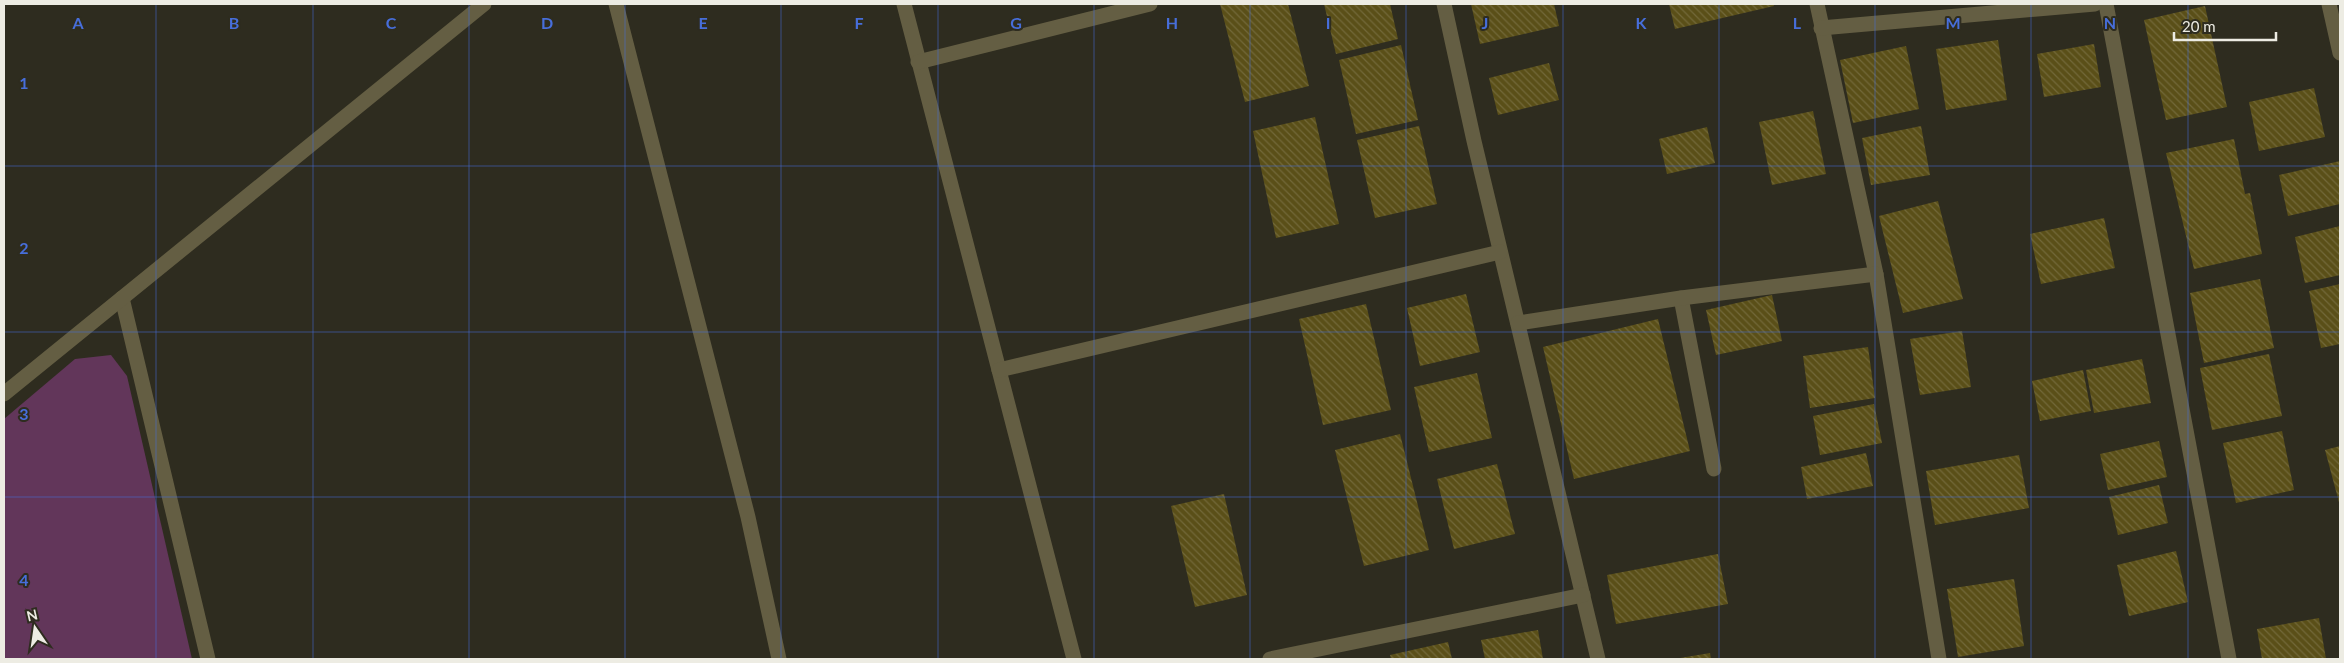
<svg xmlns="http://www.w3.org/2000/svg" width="2344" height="663" font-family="Lato,sans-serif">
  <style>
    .park { fill: #62365a }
    .building { fill: url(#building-back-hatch) }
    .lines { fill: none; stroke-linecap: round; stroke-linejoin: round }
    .minor { stroke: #645e43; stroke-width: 15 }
    .grid { fill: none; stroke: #476eda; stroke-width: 1; stroke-opacity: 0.55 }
    .grid-label { font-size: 16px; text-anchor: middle; font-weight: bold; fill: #476eda; stroke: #2e2c1f; stroke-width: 4; stroke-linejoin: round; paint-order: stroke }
  </style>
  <defs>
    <pattern id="building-back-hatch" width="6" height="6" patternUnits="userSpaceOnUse" patternTransform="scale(1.25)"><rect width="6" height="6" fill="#5a4f18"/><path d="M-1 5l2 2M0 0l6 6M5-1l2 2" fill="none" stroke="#726839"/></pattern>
  </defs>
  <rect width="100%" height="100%" fill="#2e2c1f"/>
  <polygon class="park" points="111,355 127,376 192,659 4,659 4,419 75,359"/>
  <g class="building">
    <polygon points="1220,4 1288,4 1309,86 1245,102"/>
    <polygon points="1324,4 1390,4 1398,39 1336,54"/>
    <polygon points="1471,4 1554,4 1559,26 1480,44"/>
    <polygon points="1669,4 1773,4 1774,6 1675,29"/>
    <polygon points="2205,6 2227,107 2166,120 2144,20"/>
    <polygon points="1998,40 2007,100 1946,110 1936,49"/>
    <polygon points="2094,44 2101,87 2044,97 2037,54"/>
    <polygon points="1401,45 1418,120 1356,134 1339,60"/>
    <polygon points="1906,46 1919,109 1853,123 1840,60"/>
    <polygon points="1549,63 1559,100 1498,115 1489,78"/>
    <polygon points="2314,88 2325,137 2259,151 2249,102"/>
    <polygon points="1813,111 1826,174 1772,185 1759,122"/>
    <polygon points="1315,117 1339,224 1276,238 1253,131"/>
    <polygon points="1419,126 1437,204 1375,218 1357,140"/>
    <polygon points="1921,126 1930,175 1871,185 1862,138"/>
    <polygon points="1707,127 1715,163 1667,174 1659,139"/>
    <polygon points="2234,139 2245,194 2250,193 2262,254 2194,269 2166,153"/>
    <polygon points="2340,161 2340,204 2288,216 2279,175"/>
    <polygon points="1938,201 1963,299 1903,313 1879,216"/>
    <polygon points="2104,218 2115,268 2041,284 2030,234"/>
    <polygon points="2340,226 2340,275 2305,283 2295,237"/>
    <polygon points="2260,279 2274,348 2204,363 2190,293"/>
    <polygon points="2340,284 2340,344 2321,348 2309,291"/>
    <polygon points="1466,294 1480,352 1420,366 1407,308"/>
    <polygon points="1772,295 1782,341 1716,355 1706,310"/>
    <polygon points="1366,304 1391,410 1323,425 1299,319"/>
    <polygon points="1658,319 1690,451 1574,479 1543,347"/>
    <polygon points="1962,331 1971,387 1920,395 1910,339"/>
    <polygon points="1868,347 1875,398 1810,408 1803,356"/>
    <polygon points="2269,354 2282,416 2212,430 2200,368"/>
    <polygon points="2142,359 2151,403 2094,413 2086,370"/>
    <polygon points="2083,370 2091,411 2040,421 2032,381"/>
    <polygon points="1477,373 1492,438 1429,452 1414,387"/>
    <polygon points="1874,404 1882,443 1820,455 1813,416"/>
    <polygon points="2282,431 2294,490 2236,503 2223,443"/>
    <polygon points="1400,434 1429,550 1364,566 1335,450"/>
    <polygon points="2159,441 2167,477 2108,490 2100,454"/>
    <polygon points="2340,446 2340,506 2325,450"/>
    <polygon points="1866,453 1873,486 1807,499 1801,467"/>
    <polygon points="2019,455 2029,508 1935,525 1926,471"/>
    <polygon points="1497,464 1515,534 1454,549 1437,479"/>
    <polygon points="2159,485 2168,523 2118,535 2109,497"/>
    <polygon points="1224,494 1247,595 1195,607 1171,506"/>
    <polygon points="2176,551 2188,602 2129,616 2117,565"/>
    <polygon points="1718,554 1728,604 1616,624 1607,575"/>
    <polygon points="2014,579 2024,646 1958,657 1947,589"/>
    <polygon points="2319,618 2326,659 2262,659 2257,629"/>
    <polygon points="1538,630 1543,659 1485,659 1481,640"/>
    <polygon points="1448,642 1452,659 1391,659 1390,655"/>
    <polygon points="1710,653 1711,659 1680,659 1680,658"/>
  </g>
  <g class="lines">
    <g class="minor">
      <polyline points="616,4 748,517 779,659"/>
      <polyline points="904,4 1074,659"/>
      <polyline points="1444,4 1474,141 1598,659"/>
      <polyline points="1817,4 1876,274 1939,659"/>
      <polyline points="2106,4 2229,659"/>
      <polyline points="2329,4 2340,53"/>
      <polyline points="1821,28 2095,4"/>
      <polyline points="918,62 1150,4"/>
      <polyline points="122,298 208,659"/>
      <polyline points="1681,298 1714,469"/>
      <polyline points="1518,323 1681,298 1876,274"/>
      <polyline points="999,370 1500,252"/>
      <polyline points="4,394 484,4"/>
      <polyline points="1270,659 1583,595"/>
    </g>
  </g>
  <path class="grid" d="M156 4V659M313 4V659M469 4V659M625 4V659M781 4V659M938 4V659M1094 4V659M1250 4V659M1406 4V659M1563 4V659M1719 4V659M1875 4V659M2031 4V659M2188 4V659M4 166H2340M4 332H2340M4 497H2340"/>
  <g class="grid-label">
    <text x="78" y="29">A</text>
    <text x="234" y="29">B</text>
    <text x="391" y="29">C</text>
    <text x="547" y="29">D</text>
    <text x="703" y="29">E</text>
    <text x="859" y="29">F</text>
    <text x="1016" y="29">G</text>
    <text x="1172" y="29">H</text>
    <text x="1328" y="29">I</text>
    <text x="1485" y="29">J</text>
    <text x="1641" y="29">K</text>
    <text x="1797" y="29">L</text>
    <text x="1953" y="29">M</text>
    <text x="2110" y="29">N</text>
    <text x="24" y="89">1</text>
    <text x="24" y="254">2</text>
    <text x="24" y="420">3</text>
    <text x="24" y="586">4</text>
  </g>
  <rect width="2344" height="663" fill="none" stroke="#edece3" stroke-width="10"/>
  <g transform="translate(35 628) rotate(347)" stroke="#2e2c1f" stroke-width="4" paint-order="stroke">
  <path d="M0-4L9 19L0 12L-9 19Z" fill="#edece3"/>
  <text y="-8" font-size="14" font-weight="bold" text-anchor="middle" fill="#edece3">N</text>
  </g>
  <path d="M2174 32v8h102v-8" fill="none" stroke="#edece3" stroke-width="2.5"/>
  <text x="2182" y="32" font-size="15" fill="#edece3" stroke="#2e2c1f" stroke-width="4" paint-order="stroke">20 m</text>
</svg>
